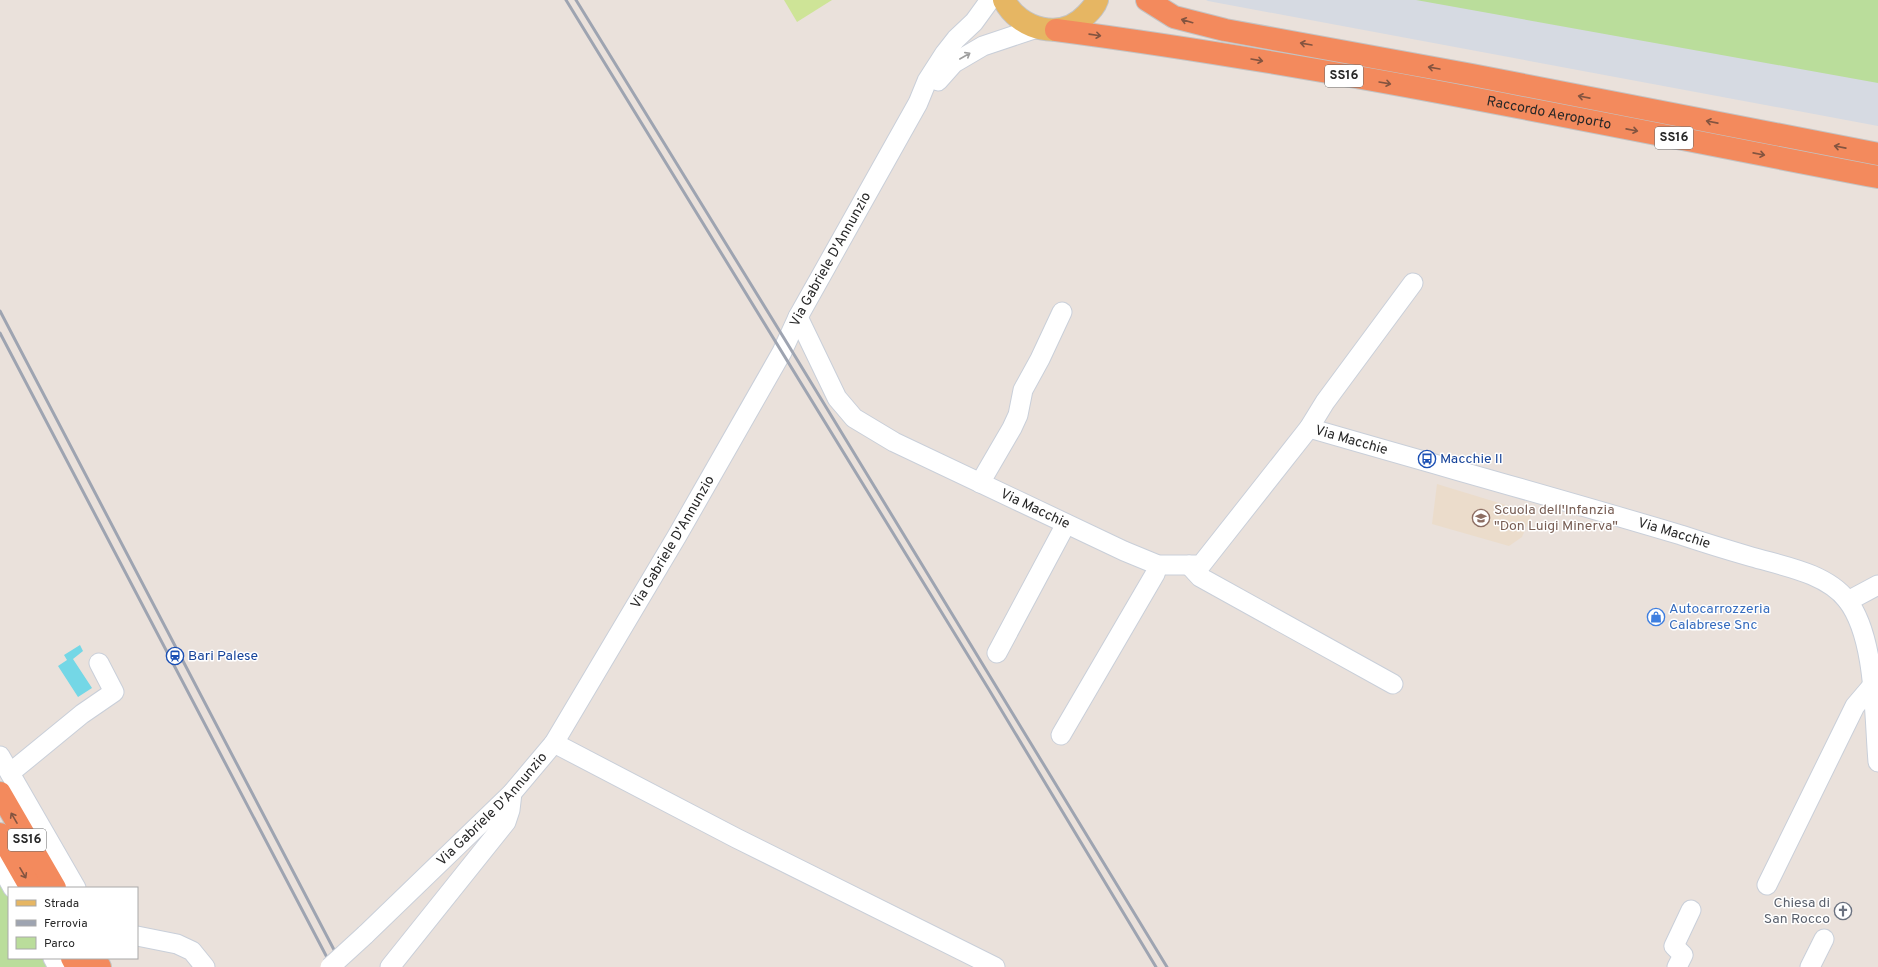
<svg xmlns="http://www.w3.org/2000/svg" width="1878" height="967" font-family="Overpass,sans-serif">
  <style>
    .education { fill: #ebdccb }
    .airport { fill: #d6dae2 }
    .green { fill: #badd9b }
    .pitch { fill: #cee497 }
    .water { fill: #74d7e6 }
    .lines { fill: none; stroke-linecap: round; stroke-linejoin: round }
    .minor-casing { stroke: #c9cfd9; stroke-width: 21 }
    .major-casing { stroke: #c3c3c3; stroke-width: 24 }
    .highway-casing { stroke: #c3c3c3; stroke-width: 24 }
    .minor { stroke: #fff; stroke-width: 19 }
    .major { stroke: #e6b663; stroke-width: 22 }
    .highway { stroke: #f38a5d; stroke-width: 22 }
    .rail { stroke: #9ea4b1; stroke-width: 3 }
    .minor-bridge-casing { stroke: #c9cfd9; stroke-width: 21; stroke-linecap: butt }
    .minor-bridge { stroke: #fff; stroke-width: 19 }
    .oneway { stroke: #835440 }
    .oneway2 { stroke: #9e9e9e }
    .labels { text-anchor: middle; dominant-baseline: central; stroke-width: 3; stroke-linejoin: round; paint-order: stroke }
    .shield { fill: #fff; stroke: #686868; stroke-width: 1 }
    .shield-label { font-size: 13px; font-weight: bold; fill: #282828 }
    .street-label { font-size: 14px; fill: #282828; stroke: #fff }
    .transit-label { font-size: 14px; fill: #164399; stroke: #fff; text-anchor: start }
    .education-label { font-size: 14px; fill: #785e54; stroke: #fff; text-anchor: start }
    .shop-label { font-size: 14px; fill: #366cbe; stroke: #fff; text-anchor: start }
    .worship-label { font-size: 14px; fill: #5b616d; stroke: #fff; text-anchor: end }
  </style>
  <rect width="100%" height="100%" fill="#eae1db"/>
  <polygon class="education" points="1437,484 1532,513 1522,537 1509,546 1432,524"/>
  <polygon class="airport" points="1206,0 1878,0 1878,126 1208,1"/>
  <g class="green">
    <polygon points="1416,0 1878,0 1878,83"/>
    <polygon points="0,883 9,898 9,958 43,958 49,967 0,967"/>
  </g>
  <polygon class="pitch" points="784,0 832,0 797,22"/>
  <polygon class="water" points="80,645 83,651 73,659 92,688 78,697 58,666 67,660 64,655"/>
  <g class="lines">
    <defs>
      <g id="minor">
        <polyline points="938,81 954,63 983,46 1037,28"/>
        <path id="s1" d="M798 317 837 398 854 418 894 442 1124 551 1158 565H1201L1309 428 1325 402 1413 283"/>
        <path id="s2" d="M1309 428C1433 464 1557 498 1681 535 1705 543 1728 550 1752 557 1783 566 1826 573 1847 600 1876 637 1874 716 1878 762"/>
        <polyline points="980,483 1012,428 1018,415 1023,390 1040,359 1062,312"/>
        <polyline points="1189,565 1200,577 1393,684"/>
        <polyline points="1848,601 1878,585"/>
        <polyline points="997,653 1066,524"/>
        <polyline points="1061,735 1155,574 1158,565"/>
        <polyline points="554,743 736,838 995,967"/>
        <polyline points="0,756 76,888"/>
        <polyline points="10,773 82,714 114,692 99,663"/>
        <polyline points="0,865 13,888"/>
        <polyline points="1767,885 1855,706 1872,686"/>
        <path id="s3" d="M365 935 512 793 554 743 677 536 782 352 798 317 918 103 927 81 945 53 956 39 974 22 990 0"/>
        <polyline points="137,936 177,944 192,951 205,967"/>
        <polyline points="53,958 58,967"/>
        <polyline points="390,967 506,822 510,810 512,793"/>
        <polyline points="1677,967 1683,955 1674,946 1691,910"/>
        <polyline points="1810,967 1824,939"/>
      </g>
      <path id="major" d="M1004 0C1019 30 1062 41 1086 15 1091 10 1095 6 1097 0"/>
      <g id="highway">
        <polyline points="1147,0 1174,17 1225,30 1472,75 1878,154"/>
        <path id="s4" d="M1056 30C1332 66 1605 125 1878 177"/>
        <polyline points="0,793 55,888"/>
        <polyline points="0,834 31,888"/>
        <polyline points="72,958 77,967"/>
        <polyline points="95,958 100,967"/>
      </g>
    </defs>
    <use href="#minor" class="minor-casing"/>
    <use href="#major" class="major-casing"/>
    <use href="#highway" class="highway-casing"/>
    <use href="#minor" class="minor"/>
    <use href="#major" class="major"/>
    <use href="#highway" class="highway"/>
    <g class="rail">
      <polyline points="566,0 988,688 1156,967"/>
      <polyline points="576,0 787,343 1167,967"/>
      <polyline points="0,311 343,967"/>
      <polyline points="0,333 332,967"/>
    </g>
    <defs>
      <polyline id="minor-bridge" points="330,967 365,935"/>
    </defs>
    <use href="#minor-bridge" class="minor-bridge-casing"/>
    <use href="#minor-bridge" class="minor-bridge"/>
  </g>
  <defs><path id="oneway-shaft" d="M-6 0H5M1.5-3L5.5 0L1.5 3" fill="none" stroke-width="1.6" stroke-linecap="round" stroke-linejoin="round"/></defs>
  <g class="oneway">
    <use href="#oneway-shaft" transform="translate(1187 21) rotate(-164)"/>
    <use href="#oneway-shaft" transform="translate(1095 35) rotate(8)"/>
    <use href="#oneway-shaft" transform="translate(1306 44) rotate(-170)"/>
    <use href="#oneway-shaft" transform="translate(1257 60) rotate(10)"/>
    <use href="#oneway-shaft" transform="translate(1434 68) rotate(-170)"/>
    <use href="#oneway-shaft" transform="translate(1385 83) rotate(10)"/>
    <use href="#oneway-shaft" transform="translate(1584 97) rotate(-169)"/>
    <use href="#oneway-shaft" transform="translate(1712 122) rotate(-169)"/>
    <use href="#oneway-shaft" transform="translate(1632 130) rotate(11)"/>
    <use href="#oneway-shaft" transform="translate(1840 147) rotate(-169)"/>
    <use href="#oneway-shaft" transform="translate(1759 154) rotate(11)"/>
    <use href="#oneway-shaft" transform="translate(14 818) rotate(-120)"/>
    <use href="#oneway-shaft" transform="translate(23 873) rotate(60)"/>
  </g>
  <use class="oneway2" href="#oneway-shaft" transform="translate(965 56) rotate(-30)"/>
  <defs>
    <symbol id="bus-ring" viewBox="-11 -11 22 22"><circle r="9.5" fill="#fff" stroke="#1a4fb4" stroke-width="1.5"/><path d="M-5-6H5V4H4V6H2V4H-2V6H-4V4H-5ZM-3.5-4V0h7V-4ZM-3.5 1.2v1.5H-2V1.2ZM2 1.2v1.5H3.5V1.2Z" fill="#1a4fb4"/></symbol>
    <symbol id="school-ring" viewBox="-11 -11 22 22"><circle r="9.5" fill="#fff" stroke="#8d6e63" stroke-width="1.5"/><path d="M0-5L7-2L0 1L-7-2ZM-4 1L0 2.5L4 1V4Q0 6-4 4Z" fill="#8d6e63"/></symbol>
    <symbol id="shop-ring" viewBox="-11 -11 22 22"><circle r="9.5" fill="#fff" stroke="#3f7fe0" stroke-width="1.5"/><path d="M-5-2.5h2.3a2.7 3.5 0 0 1 5.4 0H5L5.5 6h-11ZM-1.5-2.5h3a1.5 2.3 0 0 0-3 0Z" fill="#3f7fe0"/></symbol>
    <symbol id="station-ring" viewBox="-11 -11 22 22"><circle r="9.5" fill="#fff" stroke="#1a4fb4" stroke-width="1.5"/><path d="M-3-6H3Q5-6 5-4V2Q5 4 3 4L4.5 6H3L1.5 4h-3L-3 6H-4.5L-3 4Q-5 4-5 2V-4Q-5-6-3-6ZM-3.5-4v3h7v-3ZM-3.5 1v1.5H-2V1ZM2 1v1.5H3.5V1Z" fill="#1a4fb4"/></symbol>
    <symbol id="church-ring" viewBox="-11 -11 22 22"><circle r="9.5" fill="#fff" stroke="#6b7280" stroke-width="1.5"/><path d="M-1.2-6h2.4v3.5h3.3v2.4h-3.3V6h-2.4V-.1h-3.3v-2.4h3.3Z" fill="#6b7280"/></symbol>
  </defs>
  <g fill-rule="evenodd">
    <use href="#bus-ring" x="1417" y="449" width="20" height="20"/>
    <use href="#school-ring" x="1471" y="508" width="20" height="20"/>
    <use href="#shop-ring" x="1646" y="607" width="20" height="20"/>
    <use href="#station-ring" x="165" y="646" width="20" height="20"/>
    <use href="#church-ring" x="1833" y="901" width="20" height="20"/>
  </g>
  <g class="labels">
    <g class="shield">
      <rect x="1325" y="65" width="38" height="22" rx="3"/>
      <rect x="1655" y="127" width="38" height="22" rx="3"/>
      <rect x="8" y="829" width="38" height="22" rx="3"/>
    </g>
    <g class="shield-label">
      <text x="1344" y="76">SS16</text>
      <text x="1674" y="138">SS16</text>
      <text x="27" y="840">SS16</text>
    </g>
    <g class="street-label">
      <text stroke="none"><textPath href="#s4" startOffset="500">Raccordo Aeroporto</textPath></text>
      <text stroke="none"><textPath href="#s3" startOffset="827">Via Gabriele D'Annunzio</textPath></text>
      <text stroke="none"><textPath href="#s2" startOffset="44">Via Macchie</textPath></text>
      <text stroke="none"><textPath href="#s1" startOffset="319">Via Macchie</textPath></text>
      <text stroke="none"><textPath href="#s2" startOffset="380">Via Macchie</textPath></text>
      <text stroke="none"><textPath href="#s3" startOffset="503">Via Gabriele D'Annunzio</textPath></text>
      <text stroke="none"><textPath href="#s3" startOffset="179">Via Gabriele D'Annunzio</textPath></text>
    </g>
    <g class="transit-label">
      <text x="1440" y="459">Macchie II</text>
      <text x="188" y="656">Bari Palese</text>
    </g>
    <g class="education-label">
      <text x="1494" y="510">Scuola dell'Infanzia<tspan x="1494" dy="16">"Don Luigi Minerva"</tspan></text>
    </g>
    <g class="shop-label">
      <text x="1669" y="609">Autocarrozzeria<tspan x="1669" dy="16">Calabrese Snc</tspan></text>
    </g>
    <g class="worship-label">
      <text x="1830" y="903">Chiesa di<tspan x="1830" dy="16">San Rocco</tspan></text>
    </g>
  </g>
  <rect x="8" y="887" width="130" height="72" fill="#ffffff" stroke="#a9a9a9"/>
  <rect x="16" y="900" width="20" height="6" fill="#e6b663" stroke="#a9a9a9"/>
  <text x="44" y="907" font-size="12" fill="#282828">Strada</text>
  <rect x="16" y="920" width="20" height="6" fill="#9ea4b1" stroke="#a9a9a9"/>
  <text x="44" y="927" font-size="12" fill="#282828">Ferrovia</text>
  <rect x="16" y="937" width="20" height="12" fill="#badd9b" stroke="#a9a9a9"/>
  <text x="44" y="947" font-size="12" fill="#282828">Parco</text>
</svg>
